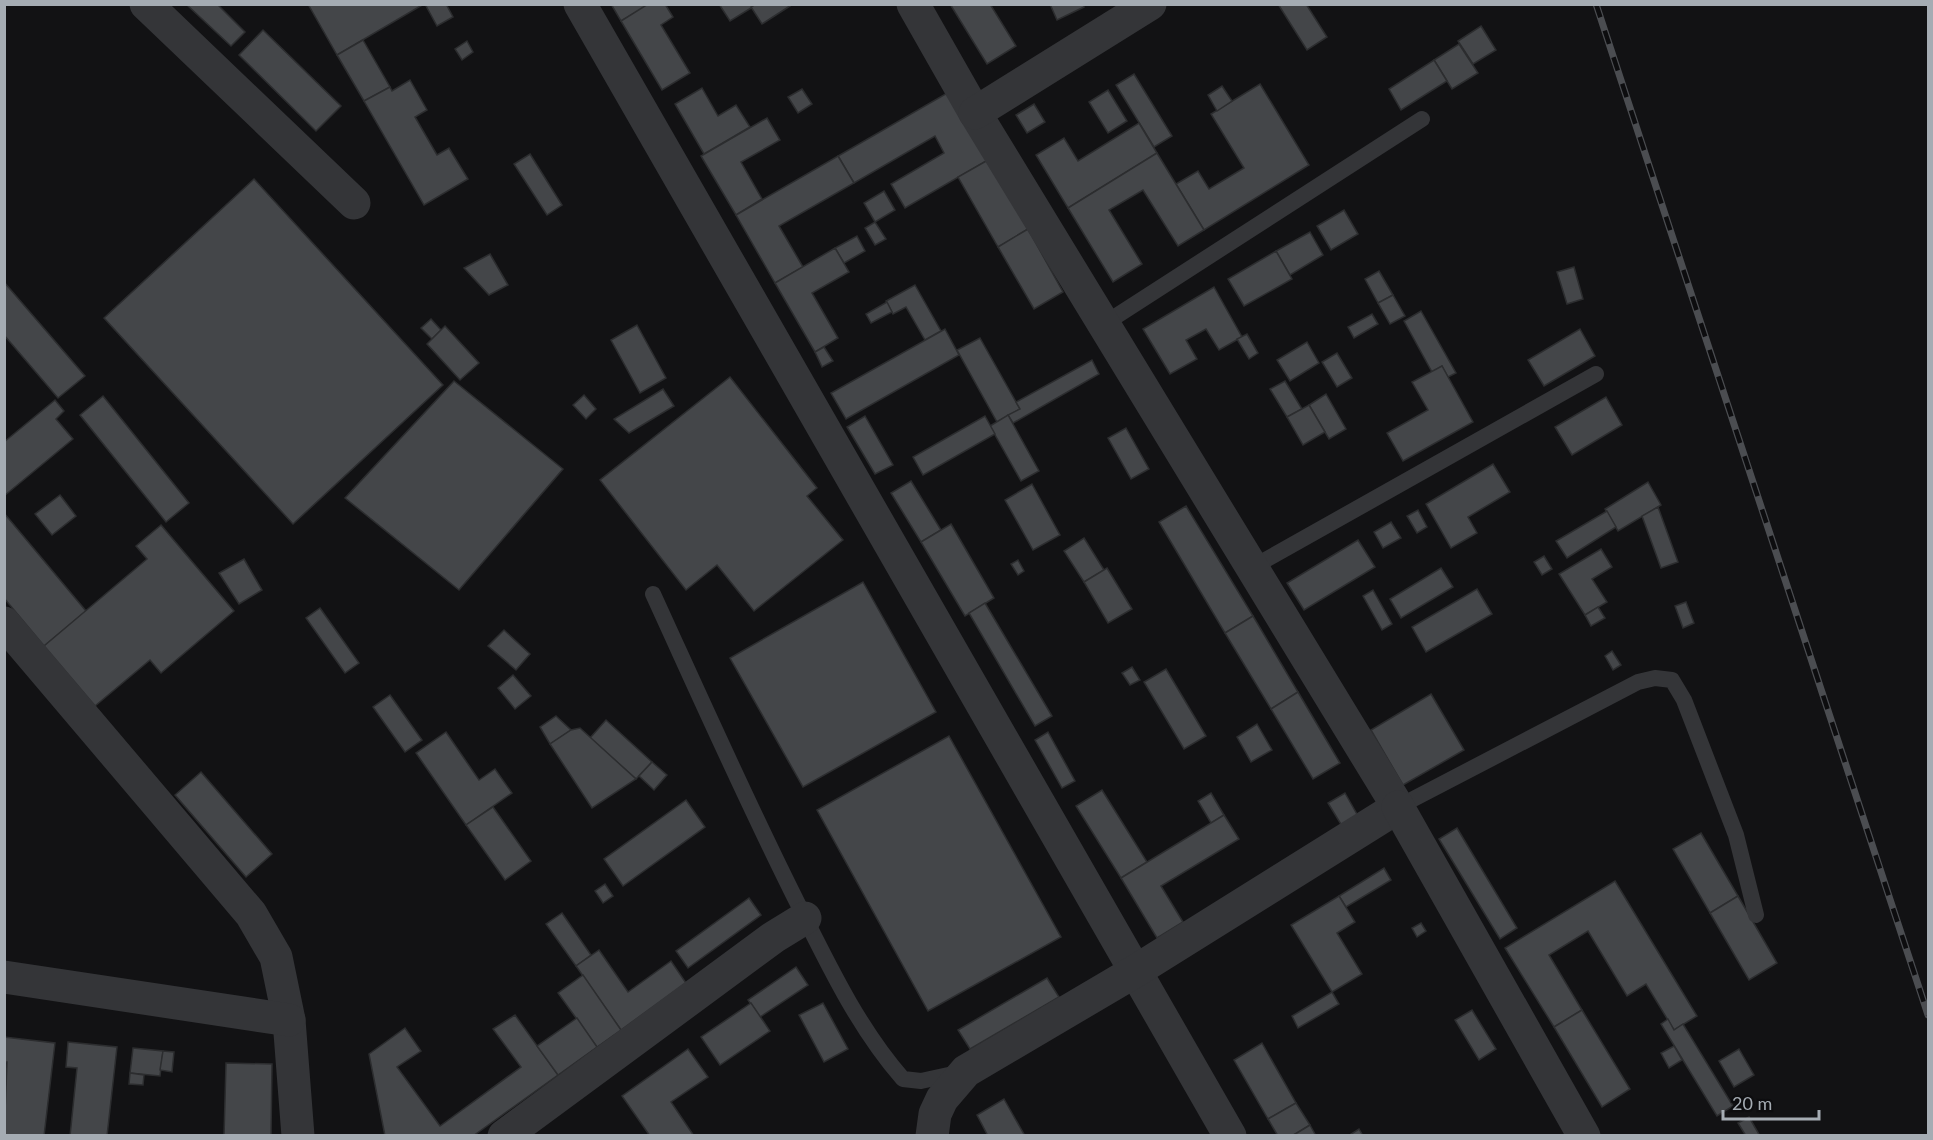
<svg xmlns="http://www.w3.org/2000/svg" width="1933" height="1140" font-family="Lato,sans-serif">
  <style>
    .building { fill: #444649; stroke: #2c2d2f; stroke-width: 1.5 }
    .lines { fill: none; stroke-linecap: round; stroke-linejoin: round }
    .lane { stroke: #343538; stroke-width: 16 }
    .street { stroke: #343538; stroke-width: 33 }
    .rail-casing { stroke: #4b4d51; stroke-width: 7 }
    .rail { stroke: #0d0d0f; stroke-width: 4.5; stroke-dasharray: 14; stroke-linecap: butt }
  </style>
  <rect width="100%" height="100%" fill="#121214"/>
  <g class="building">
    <polygon points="186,4 217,4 245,32 231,46"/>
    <polygon points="308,4 424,4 337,55"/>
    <polygon points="425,4 446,4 453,17 437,26"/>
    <polygon points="611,4 646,4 647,6 621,21"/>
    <polygon points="665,4 673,17 661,25 690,73 662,90 621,21 648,4"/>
    <polygon points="719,4 756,4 756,5 730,21"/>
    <polygon points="793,4 762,24 751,7 756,4"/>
    <polygon points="950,4 990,4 1016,46 987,64"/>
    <polygon points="1050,4 1083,4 1084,7 1057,20"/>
    <polygon points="1278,4 1306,4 1327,37 1307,50"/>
    <polygon points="1481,26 1496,50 1473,64 1458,41"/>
    <polygon points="263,30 341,106 316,131 239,55"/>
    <polygon points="363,40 390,87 364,101 337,55"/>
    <polygon points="467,41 473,52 462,60 455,49"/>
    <polygon points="1459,44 1478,73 1452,89 1434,60"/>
    <polygon points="1434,60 1447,81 1401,110 1389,89"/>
    <polygon points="1134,74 1172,136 1154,147 1116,85"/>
    <polygon points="410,80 427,110 415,117 437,155 449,148 468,179 424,205 364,101 390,87 392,91"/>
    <polygon points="1260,84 1309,165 1204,230 1176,184 1198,171 1209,189 1244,168 1211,114"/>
    <polygon points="1222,86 1232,101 1217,111 1208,95"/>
    <polygon points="702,88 718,116 736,105 750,127 704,154 675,104"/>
    <polygon points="802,89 812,104 798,113 788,97"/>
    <polygon points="1108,90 1127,121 1108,133 1089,102"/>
    <polygon points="949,92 988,160 905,208 891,184 944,153 935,136 854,183 838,156"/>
    <polygon points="1034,104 1045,122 1027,133 1016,115"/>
    <polygon points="767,118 780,140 741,162 762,199 736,215 701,156"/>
    <polygon points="1139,123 1157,153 1068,208 1036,155 1064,138 1078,161"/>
    <polygon points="1157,153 1204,230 1178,246 1143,190 1109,210 1142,264 1113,282 1068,208"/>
    <polygon points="530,154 562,205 547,215 514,164"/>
    <polygon points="838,156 854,183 779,226 803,267 775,283 736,215"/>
    <polygon points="988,160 1028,229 998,247 958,177"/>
    <polygon points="254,179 443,385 293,524 104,318"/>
    <polygon points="884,191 895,210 875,222 864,203"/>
    <polygon points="1344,210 1358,234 1331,250 1317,226"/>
    <polygon points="875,222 886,239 875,245 865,228"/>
    <polygon points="1028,229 1063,292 1034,309 998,247"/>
    <polygon points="1310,232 1323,255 1290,275 1276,251"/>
    <polygon points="857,236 865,251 844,263 835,248"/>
    <polygon points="835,248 849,272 812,293 838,338 815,352 775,283"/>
    <polygon points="1276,251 1292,279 1244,306 1228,279"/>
    <polygon points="490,254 508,285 489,295 464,268"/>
    <polygon points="1574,267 1583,299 1567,304 1557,272"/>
    <polygon points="1379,271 1393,295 1378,303 1365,279"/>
    <polygon points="4,282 85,376 58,398 4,335"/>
    <polygon points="915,285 941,331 925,340 906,307 893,314 886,301"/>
    <polygon points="1214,287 1242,337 1219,350 1206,329 1186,340 1197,359 1170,374 1143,329"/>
    <polygon points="1393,295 1405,316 1390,324 1378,303"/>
    <polygon points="887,302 892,312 871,323 866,314"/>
    <polygon points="1421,311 1456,373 1448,377 1442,366 1432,372 1404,321"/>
    <polygon points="1372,314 1378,324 1354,338 1348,327"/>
    <polygon points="431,319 441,330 432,339 421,328"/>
    <polygon points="637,325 666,378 640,393 611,340"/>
    <polygon points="445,326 479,363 460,380 427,344"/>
    <polygon points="945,329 959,355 846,419 831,393"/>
    <polygon points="1580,329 1595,356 1544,386 1528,360"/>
    <polygon points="1247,334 1258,353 1249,359 1237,339"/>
    <polygon points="980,338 1020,409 997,422 957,350"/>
    <polygon points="1307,342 1319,363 1290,381 1277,360"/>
    <polygon points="824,347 833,361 822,367 815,352"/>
    <polygon points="1337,353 1352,378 1337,387 1322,362"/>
    <polygon points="1092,360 1099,374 1013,423 1008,415 1020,409 1016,402"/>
    <polygon points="1442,366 1473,422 1403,461 1387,433 1428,410 1412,382"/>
    <polygon points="730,377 817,488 807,496 843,540 754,611 717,565 686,590 600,480"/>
    <polygon points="454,381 563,469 459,590 345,498"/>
    <polygon points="1285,381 1302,409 1287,417 1270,389"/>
    <polygon points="663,389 674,406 629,433 614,419"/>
    <polygon points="1326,394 1346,429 1329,439 1309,405"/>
    <polygon points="584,395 596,409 586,419 573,405"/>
    <polygon points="103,396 189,503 166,522 80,415"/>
    <polygon points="1606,397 1622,425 1572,455 1555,427"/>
    <polygon points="55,400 64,411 56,419 73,439 4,496 4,442"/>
    <polygon points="1309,405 1325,432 1303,445 1287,417"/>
    <polygon points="1008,415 1039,471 1021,481 990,426"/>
    <polygon points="865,416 893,465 875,474 847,427"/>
    <polygon points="985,416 995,434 923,475 913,457"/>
    <polygon points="1126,428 1149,469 1131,479 1108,438"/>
    <polygon points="1493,464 1510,492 1468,517 1477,533 1451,548 1426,504"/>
    <polygon points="911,481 941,530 921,542 891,493"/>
    <polygon points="1648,482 1661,505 1618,531 1605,509"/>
    <polygon points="1032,484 1060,535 1033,550 1005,500"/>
    <polygon points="60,495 76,516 52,535 35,514"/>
    <polygon points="1186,506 1253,616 1225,633 1159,522"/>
    <polygon points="1658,507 1678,562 1661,568 1642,516"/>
    <polygon points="1418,510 1427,527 1417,533 1407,516"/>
    <polygon points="1607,511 1616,527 1567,558 1556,541"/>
    <polygon points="4,513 86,611 44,646 4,598"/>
    <polygon points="1391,522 1401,538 1383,548 1374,532"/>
    <polygon points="951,524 994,598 965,616 921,542"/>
    <polygon points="161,525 234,611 161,673 150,660 95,706 44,646 147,559 136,546"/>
    <polygon points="1084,538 1104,570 1084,582 1064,551"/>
    <polygon points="1358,540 1375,567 1304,610 1287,583"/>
    <polygon points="1601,549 1612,567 1592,579 1607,602 1585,615 1559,574"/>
    <polygon points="1544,556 1552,569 1542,575 1534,562"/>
    <polygon points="244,559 262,590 239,604 219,573"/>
    <polygon points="1018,560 1024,571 1018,575 1011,564"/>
    <polygon points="1107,568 1132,609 1108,623 1084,582"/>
    <polygon points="1441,568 1453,587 1401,618 1390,599"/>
    <polygon points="863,582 936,712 803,787 730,658"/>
    <polygon points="1477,589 1492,614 1426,652 1412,627"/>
    <polygon points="1373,590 1392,624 1382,630 1363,596"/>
    <polygon points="1686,602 1694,623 1683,628 1675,606"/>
    <polygon points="985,603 1052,716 1035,726 969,613"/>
    <polygon points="1598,607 1605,618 1591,626 1585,615"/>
    <polygon points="320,608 359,663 345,673 306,618"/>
    <polygon points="1253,616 1298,692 1271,709 1225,633"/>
    <polygon points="504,630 530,654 516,670 488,646"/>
    <polygon points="1612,651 1621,665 1613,670 1605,656"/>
    <polygon points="1132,667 1140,680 1130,685 1122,673"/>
    <polygon points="1166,669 1206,736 1184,749 1144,682"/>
    <polygon points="513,675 531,696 515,709 498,688"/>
    <polygon points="1298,692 1340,763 1313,779 1271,709"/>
    <polygon points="1431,694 1464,750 1403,785 1371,730"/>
    <polygon points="390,695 422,740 405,752 373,707"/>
    <polygon points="556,716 571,730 550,744 540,727"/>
    <polygon points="606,720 652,762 636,779 590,738"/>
    <polygon points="1257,724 1272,750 1251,762 1237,737"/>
    <polygon points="580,728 636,779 592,808 550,744 571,730"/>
    <polygon points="446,732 479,780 495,769 512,793 466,825 416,753"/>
    <polygon points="1048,732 1075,781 1062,788 1035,740"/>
    <polygon points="949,736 1061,937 928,1011 817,810"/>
    <polygon points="652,762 667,775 654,790 639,776"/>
    <polygon points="201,772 272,854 246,877 175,795"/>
    <polygon points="1102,790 1147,862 1121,878 1076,806"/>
    <polygon points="1211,793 1224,815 1211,823 1198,801"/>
    <polygon points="1345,793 1358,816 1342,826 1328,803"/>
    <polygon points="686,800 705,827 623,886 604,859"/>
    <polygon points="493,807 531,861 505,880 466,825"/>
    <polygon points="1224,815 1239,839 1161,886 1183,922 1157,938 1121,878"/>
    <polygon points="1457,828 1517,928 1500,939 1439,839"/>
    <polygon points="1701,833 1738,896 1710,913 1673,849"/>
    <polygon points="1384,868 1391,880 1346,907 1339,896"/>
    <polygon points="1615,881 1697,1016 1674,1030 1646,984 1627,996 1588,931 1549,955 1582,1010 1554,1027 1505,948"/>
    <polygon points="605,884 613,896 603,903 595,891"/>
    <polygon points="1339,896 1355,922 1337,933 1362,974 1332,992 1291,925"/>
    <polygon points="1738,896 1777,963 1749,980 1710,913"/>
    <polygon points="749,898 761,915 688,968 676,951"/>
    <polygon points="562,913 591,955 576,966 546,924"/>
    <polygon points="1421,923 1426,931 1417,937 1412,928"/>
    <polygon points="599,950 628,992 671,961 686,983 621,1030 576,966"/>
    <polygon points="796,967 808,985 760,1017 748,1000"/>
    <polygon points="583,975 621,1030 597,1047 558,993"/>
    <polygon points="1047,978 1059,997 970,1049 958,1030"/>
    <polygon points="1332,992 1339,1004 1298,1028 1292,1016"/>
    <polygon points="751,1003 770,1031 720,1065 701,1037"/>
    <polygon points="823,1003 848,1049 824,1062 799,1015"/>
    <polygon points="1472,1010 1496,1049 1479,1060 1455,1020"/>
    <polygon points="1582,1010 1630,1089 1602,1107 1554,1027"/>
    <polygon points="515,1015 558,1075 473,1136 385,1136 369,1054 405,1028 421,1051 397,1067 440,1126 521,1067 493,1029"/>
    <polygon points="577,1018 597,1047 558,1075 537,1046"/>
    <polygon points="1668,1019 1674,1030 1683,1024 1733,1106 1717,1116 1661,1024"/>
    <polygon points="4,1037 55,1043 44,1136 4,1136 7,1062 4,1062"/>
    <polygon points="68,1042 117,1047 107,1136 70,1136 77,1068 66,1067"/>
    <polygon points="1262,1043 1296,1103 1268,1119 1234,1060"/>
    <polygon points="1674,1046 1682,1060 1669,1068 1661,1053"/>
    <polygon points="133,1048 163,1051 160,1076 130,1073"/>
    <polygon points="688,1049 708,1077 671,1102 694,1136 650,1136 622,1096"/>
    <polygon points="1739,1049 1754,1075 1734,1087 1719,1061"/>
    <polygon points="163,1051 174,1052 172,1072 160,1070"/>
    <polygon points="226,1063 272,1064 271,1136 224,1136"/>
    <polygon points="130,1073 144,1075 143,1085 129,1084"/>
    <polygon points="1004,1099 1025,1136 988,1136 977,1115"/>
    <polygon points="1296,1103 1310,1125 1292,1136 1278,1136 1268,1119"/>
    <polygon points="1749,1117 1760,1136 1746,1136 1738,1123"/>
    <polygon points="1310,1125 1316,1136 1292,1136"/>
    <polygon points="1359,1129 1363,1136 1348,1136"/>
  </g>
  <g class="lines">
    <g class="lane">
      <polyline points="1104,324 1422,119"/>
      <polyline points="1253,567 1596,374"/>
      <path d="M653 594C701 699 748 805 800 908 829 966 859 1029 903 1079L921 1081 962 1072"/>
      <polyline points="1398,807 1638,682 1655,678 1672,680 1684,700 1736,835 1756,915"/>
    </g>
    <g class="street">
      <polyline points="146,4 354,203"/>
      <polyline points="580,4 1230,1136"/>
      <polyline points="913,4 975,113 1398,807 1134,972 966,1071 942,1099 935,1114 932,1136"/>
      <polyline points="975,113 1150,4"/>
      <polyline points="4,623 251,914 276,957 289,1020 298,1136"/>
      <polyline points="1398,807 1584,1136"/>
      <polyline points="4,977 289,1020"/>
      <polyline points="504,1136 774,937 805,918"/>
    </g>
    <defs>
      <polyline id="rail" points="1596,4 1928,1015"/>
    </defs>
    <use href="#rail" class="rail-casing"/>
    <use href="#rail" class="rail"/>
  </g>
  <rect width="1933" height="1140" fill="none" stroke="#a5acb3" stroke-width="12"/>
  <path d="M1723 1110v9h96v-9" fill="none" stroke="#a5acb3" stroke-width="3"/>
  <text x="1732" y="1110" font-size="18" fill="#a5acb3" stroke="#0d0d0f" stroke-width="4.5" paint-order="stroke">20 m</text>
</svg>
